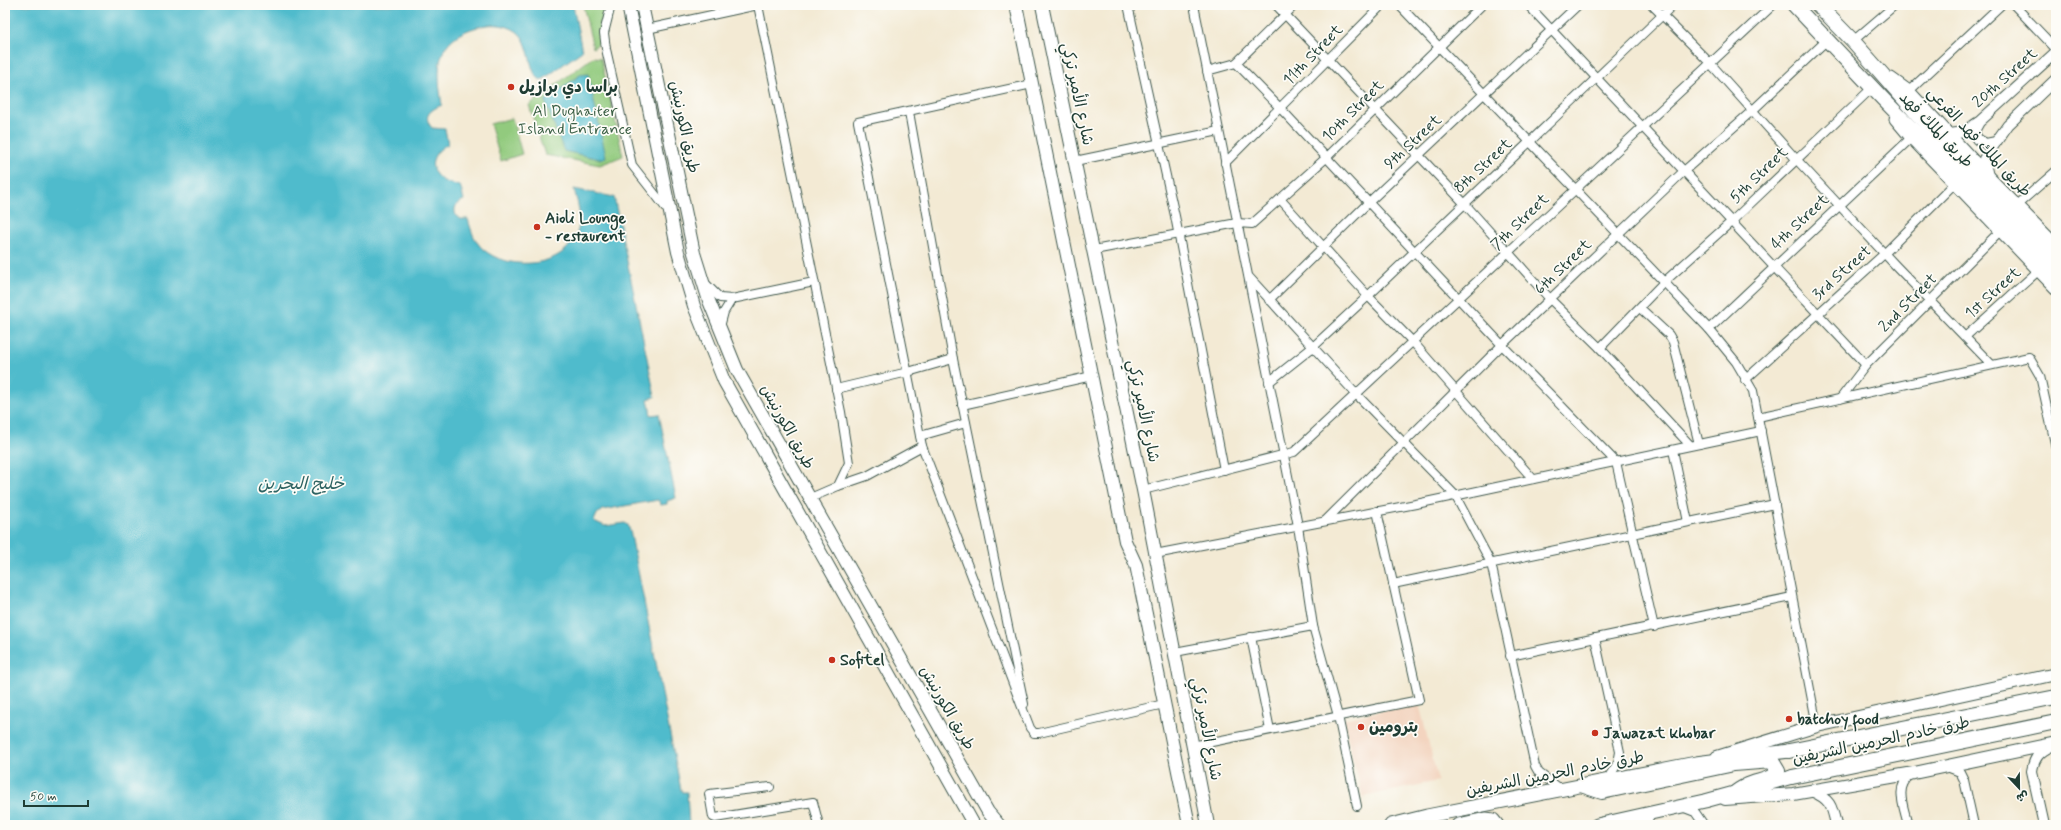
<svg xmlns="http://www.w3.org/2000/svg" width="2061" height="830" font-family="Mynerve,'Playpen Sans Arabic',sans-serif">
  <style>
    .built { fill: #f3d4bf }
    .green { fill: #92ca7e; stroke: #588459 }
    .water { fill: #50bbcc; stroke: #387c80 }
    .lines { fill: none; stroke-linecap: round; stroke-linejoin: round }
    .minor-casing { stroke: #3f574c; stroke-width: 10 }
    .tertiary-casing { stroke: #3f574c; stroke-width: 12 }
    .secondary-casing { stroke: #3f574c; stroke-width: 13 }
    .primary-casing { stroke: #3f574c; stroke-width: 14 }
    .trunk-casing { stroke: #3f574c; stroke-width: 15 }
    .motorway-casing { stroke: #3f574c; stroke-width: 16 }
    .minor { stroke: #fff; stroke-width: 8 }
    .tertiary { stroke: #fff; stroke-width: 10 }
    .secondary { stroke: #fff; stroke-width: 11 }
    .primary { stroke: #fff; stroke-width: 12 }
    .trunk { stroke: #fff; stroke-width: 13 }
    .motorway { stroke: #fff; stroke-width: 14 }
    .poi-dot { fill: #c8321e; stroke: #fdfcf7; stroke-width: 1.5 }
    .labels { text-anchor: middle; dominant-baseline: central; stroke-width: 3.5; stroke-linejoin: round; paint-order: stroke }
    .street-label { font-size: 16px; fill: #1f3d34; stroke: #fdfcf7 }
    .poi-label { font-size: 16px; font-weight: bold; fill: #1f3d34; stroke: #fdfcf7; text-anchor: start }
    .park-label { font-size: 16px; fill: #3c6046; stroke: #fdfcf7 }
    .water-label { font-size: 17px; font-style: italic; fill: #2e6362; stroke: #fdfcf7 }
  </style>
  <rect width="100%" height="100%" fill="#fdfcf7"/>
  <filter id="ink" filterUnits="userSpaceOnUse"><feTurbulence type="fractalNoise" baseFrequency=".025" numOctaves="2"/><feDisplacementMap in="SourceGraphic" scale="8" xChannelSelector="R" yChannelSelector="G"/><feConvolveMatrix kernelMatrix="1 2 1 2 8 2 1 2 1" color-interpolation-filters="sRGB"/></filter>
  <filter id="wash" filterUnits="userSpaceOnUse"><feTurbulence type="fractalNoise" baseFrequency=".012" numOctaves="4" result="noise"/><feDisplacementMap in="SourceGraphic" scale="16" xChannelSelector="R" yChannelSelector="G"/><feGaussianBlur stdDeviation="0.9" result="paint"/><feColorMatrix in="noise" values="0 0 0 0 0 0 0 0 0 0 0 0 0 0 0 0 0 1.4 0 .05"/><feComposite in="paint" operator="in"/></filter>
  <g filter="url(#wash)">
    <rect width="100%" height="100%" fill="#f3ead4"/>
    <polygon class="built" points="1419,703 1438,781 1363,797 1343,719"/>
    <g class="green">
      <polygon points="583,5 610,5 601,42 593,48"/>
      <polygon points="593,57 601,58 623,156 600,165 545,155 529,105"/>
      <polygon points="512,118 522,154 501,161 490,124"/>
    </g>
    <g class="water">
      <path d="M5 5H573L582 51 542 80C527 76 533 42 516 31 506 24 489 23 478 27 435 38 436 67 442 105 430 110 422 116 432 128L445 129 448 144C421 158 432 184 460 185L464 200C456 204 453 207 456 216L460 219H468C471 230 474 241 483 249 510 273 572 268 579 225 581 213 577 201 574 189L614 197 655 397 648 399 651 415 659 414 676 498 667 501V504L661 505 658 500 602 510 597 514 594 521 605 526 625 523 628 525 631 535 681 790 682 792H687L689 825H5Z"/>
      <polygon points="588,74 606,157 600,159 564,151 545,101 580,75"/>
    </g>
  </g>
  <g filter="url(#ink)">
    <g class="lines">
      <defs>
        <g id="minor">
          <polyline points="611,5 604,33 606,49 632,165 669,212"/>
          <polyline points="758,5 841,412 849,463 838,486 808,499"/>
          <polyline points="1128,5 1175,216 1224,470"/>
          <polyline points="1194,5 1298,526 1313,626 1338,716 1357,806"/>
          <polyline points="1276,5 1464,203 1550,299 1600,348 1690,445"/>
          <polyline points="1399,5 1709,329 1736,362 1753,391 1817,726"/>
          <polyline points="1528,5 1866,365"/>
          <polyline points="1652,5 1710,63 1796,159 1897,267 1992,365"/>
          <polyline points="2014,5 2056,49"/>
          <polyline points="647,29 758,5"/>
          <polyline points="1853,41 1895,5"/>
          <polyline points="1236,63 1281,109 1502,345 1616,462 1654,627"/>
          <polyline points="1207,71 1236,63 1295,5"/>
          <polyline points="1032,84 858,122 922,446 1030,728 1034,733 1039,733 1164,704"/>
          <polyline points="1909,91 2001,5"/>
          <polyline points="909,112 953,359 1024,704"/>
          <polyline points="1075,161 1219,131"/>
          <polyline points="1225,163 1382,5"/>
          <polyline points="1280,199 1368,296 1413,342 1533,479"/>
          <polyline points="2016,206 2056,171"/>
          <polyline points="1094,250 1237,223 1252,224 1326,158 1482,5"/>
          <polyline points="1249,277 1355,393 1455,495 1491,563 1535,766 1539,773 1562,790"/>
          <polyline points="705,283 720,298 732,299 814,282"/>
          <polyline points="1269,300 1368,203 1578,5"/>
          <polyline points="1640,308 1669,335 1673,342 1699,444"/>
          <polyline points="720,327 724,312 732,299"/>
          <polyline points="1709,329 1911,138"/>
          <polyline points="1965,337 2038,271"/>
          <polyline points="1600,348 1664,282 1731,222 1872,88"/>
          <polyline points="1745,380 1884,254 1954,184"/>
          <polyline points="1269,382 1313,347 1368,296 1673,5"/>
          <polyline points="836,389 908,372 953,359"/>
          <polyline points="1840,399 1866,365 2000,231"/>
          <polyline points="962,405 1092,376"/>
          <polyline points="1758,417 2029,357 2040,376 2056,448"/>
          <polyline points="920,436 966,423"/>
          <polyline points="1673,450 1688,522"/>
          <polyline points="838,486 867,476 922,446"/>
          <polyline points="1143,490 1294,452 1773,5"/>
          <polyline points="1325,521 1502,345 1684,171 1753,110 1827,40"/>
          <polyline points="1155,554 1421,503 1761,431"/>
          <polyline points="1393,584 1775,504"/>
          <polyline points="1251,637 1270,730"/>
          <polyline points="1595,638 1620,752 1618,763 1606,781"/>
          <polyline points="1175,652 1313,626"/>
          <polyline points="1510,656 1792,597"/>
          <polyline points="1192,746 1419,700 1377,511"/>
          <polyline points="1947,767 1960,772 1964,780 1974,825"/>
          <polyline points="770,787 709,794 713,817 715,818 813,802 819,825"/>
          <polyline points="1682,807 1695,812 1704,825"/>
          <polyline points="1645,825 1653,812"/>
          <path d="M1908 825C1904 807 1894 787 1911 775"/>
        </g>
        <g id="tertiary">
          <polyline points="2056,52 1979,122 1974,131 1977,139 1986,144 1996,142 2008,125 2056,79"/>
          <polyline points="1950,134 1964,132 1977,123"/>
          <polyline points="1988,176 1984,159 1996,142"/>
          <path d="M1811 791C1830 799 1832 805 1836 825"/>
          <path d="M2044 825 2032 771C2034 757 2040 751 2052 746"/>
        </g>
        <g id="secondary">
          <polyline points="1891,78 1909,91 1988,176 2056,245"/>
          <polyline points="1895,119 1911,138 2056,289"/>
        </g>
        <g id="primary">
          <polyline points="628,5 678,252 694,306 724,381 974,825"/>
          <polyline points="642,5 694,253 709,301 737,370 988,812 999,825"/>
          <polyline points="1016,5 1125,541 1136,565 1189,825"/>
          <polyline points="1042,5 1143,490 1208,825"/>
          <polyline points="1717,757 1817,726 2056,674"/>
          <polyline points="1725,799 1793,794 1914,773 2056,743"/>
        </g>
        <g id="trunk">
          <polyline points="1391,825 1427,816 1696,763 1789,751"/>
          <polyline points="1458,825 1486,819 1493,820 1497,825"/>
          <polyline points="1597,825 1705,801 1792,777"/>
        </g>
        <g id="motorway">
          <polyline points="1794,5 1883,99 2056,276"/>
          <polyline points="1818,5 1853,41 1971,175 2056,260"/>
          <polyline points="1789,751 2056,697"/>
          <polyline points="1792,777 2056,722"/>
          <path d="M1584 786 1602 792 1734 764 1772 761 1778 771C1771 781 1757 780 1746 786 1742 788 1738 790 1735 793"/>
        </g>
      </defs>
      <use href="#minor" class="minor-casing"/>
      <use href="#tertiary" class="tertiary-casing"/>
      <use href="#secondary" class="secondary-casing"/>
      <use href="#primary" class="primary-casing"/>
      <use href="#trunk" class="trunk-casing"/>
      <use href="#motorway" class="motorway-casing"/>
      <use href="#minor" class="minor"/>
      <use href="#tertiary" class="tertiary"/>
      <use href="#secondary" class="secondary"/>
      <use href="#primary" class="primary"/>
      <use href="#trunk" class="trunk"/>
      <use href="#motorway" class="motorway"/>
    </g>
  </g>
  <g class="poi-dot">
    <circle cx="511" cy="87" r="4"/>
    <circle cx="537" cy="227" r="4"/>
    <circle cx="832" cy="660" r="4"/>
    <circle cx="1789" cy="719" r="4"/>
    <circle cx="1361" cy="727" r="4"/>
    <circle cx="1595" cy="733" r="4"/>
  </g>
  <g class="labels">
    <g class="street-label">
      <text transform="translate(1313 55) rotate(-46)">11th Street</text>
      <text transform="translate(2005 78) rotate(-42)">20th Street</text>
      <text transform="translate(1077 94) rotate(78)">شارع الأمير تركي</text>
      <text transform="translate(1353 111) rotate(-45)">10th Street</text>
      <text transform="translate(684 127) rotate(78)">طريق الكورنيش</text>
      <text transform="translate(1936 130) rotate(46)">طريق الملك فهد</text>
      <text transform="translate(1413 142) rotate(-43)">9th Street</text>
      <text transform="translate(1979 142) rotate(47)">طريق الملك فهد الفرعي</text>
      <text transform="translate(1483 166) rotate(-43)">8th Street</text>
      <text transform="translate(1759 175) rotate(-44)">5th Street</text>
      <text transform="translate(1520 222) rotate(-44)">7th Street</text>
      <text transform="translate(1800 222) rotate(-43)">4th Street</text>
      <text transform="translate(1563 267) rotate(-44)">6th Street</text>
      <text transform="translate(1842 273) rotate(-42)">3rd Street</text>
      <text transform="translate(1993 293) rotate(-42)">1st Street</text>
      <text transform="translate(1908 303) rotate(-45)">2nd Street</text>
      <text transform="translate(1143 411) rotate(78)">شارع الأمير تركي</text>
      <text transform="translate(787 427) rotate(61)">طريق الكورنيش</text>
      <text transform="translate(947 708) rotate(60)">طريق الكورنيش</text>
      <text transform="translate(1206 729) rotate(79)">شارع الأمير تركي</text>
      <text transform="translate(1881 741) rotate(-12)">طرق خادم الحرمين الشريفين</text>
      <text transform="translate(1555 774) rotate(-11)">طرق خادم الحرمين الشريفين</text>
    </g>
    <g class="poi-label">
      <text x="519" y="87">براسا دي برازيل</text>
      <text x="545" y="218">Aioli Lounge<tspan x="545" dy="18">- restaurent</tspan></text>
      <text x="840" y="660">Sofitel</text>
      <text x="1797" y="719">batchoy food</text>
      <text x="1369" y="727">بترومين</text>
      <text x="1603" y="733">Jawazat khobar</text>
    </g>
    <g class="park-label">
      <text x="575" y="111">Al Dughaiter<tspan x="575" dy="18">Island Entrance</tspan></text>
    </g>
    <g class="water-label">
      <text x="301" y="484">خليج البحرين</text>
    </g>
  </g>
  <rect width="2061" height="830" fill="none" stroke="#fdfcf7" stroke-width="20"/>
  <g transform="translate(2019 788) rotate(158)" stroke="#fdfcf7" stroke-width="3" paint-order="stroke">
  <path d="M0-3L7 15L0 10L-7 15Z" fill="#1f3d34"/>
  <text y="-6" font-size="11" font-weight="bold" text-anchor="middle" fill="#1f3d34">ش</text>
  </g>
  <path d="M24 800v6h64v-6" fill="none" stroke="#1f3d34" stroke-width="2"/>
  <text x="30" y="800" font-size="12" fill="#1f3d34" stroke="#fdfcf7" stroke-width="3" paint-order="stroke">50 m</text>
</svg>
